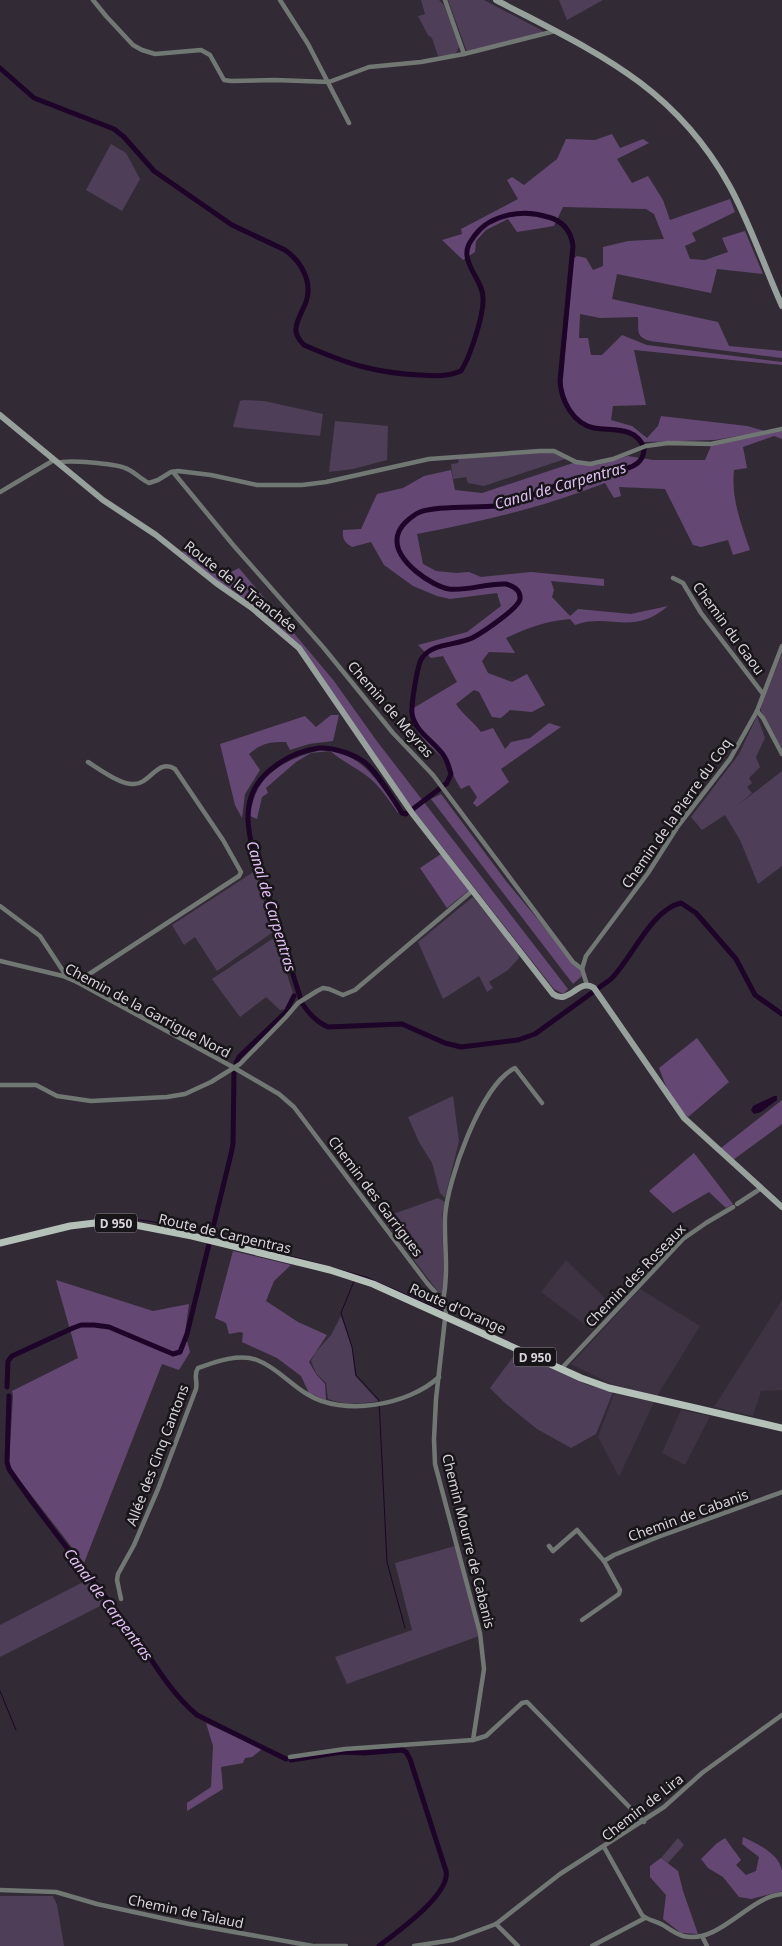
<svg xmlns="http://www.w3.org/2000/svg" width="782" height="1946" font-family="'Noto Sans',sans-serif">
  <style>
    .built { fill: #3d3343 }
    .green { fill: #4f3e58 }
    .forest { fill: #644873 }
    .water { fill: #1d0428 }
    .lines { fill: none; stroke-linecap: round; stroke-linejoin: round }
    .stream { stroke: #1d0428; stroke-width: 1 }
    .canal { stroke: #1d0428; stroke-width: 5 }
    .street { stroke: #717773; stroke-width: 4.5 }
    .secondary { stroke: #97a19b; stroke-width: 6 }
    .primary { stroke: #b4c1b9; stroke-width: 7 }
    .labels { text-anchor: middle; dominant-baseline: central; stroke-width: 5; stroke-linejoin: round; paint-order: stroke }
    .shield { fill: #181519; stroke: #9e9aa0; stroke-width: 1 }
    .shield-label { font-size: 12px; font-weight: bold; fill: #d7d3da }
    .street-label { font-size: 14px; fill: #d7d3da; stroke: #181519 }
    .water-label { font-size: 15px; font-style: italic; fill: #e3bff6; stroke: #181519 }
  </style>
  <rect width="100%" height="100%" fill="#322b35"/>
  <g class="built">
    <polygon points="566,1260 614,1307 592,1330 541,1292"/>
    <polygon points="640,1289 700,1326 657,1396 611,1384 571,1364"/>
    <polygon points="782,1300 782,1390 761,1391 753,1416 714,1407"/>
    <polygon points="614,1394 654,1402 619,1477 598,1437"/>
    <polygon points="681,1410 710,1416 685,1465 662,1453"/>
  </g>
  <g class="green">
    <path d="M421 0H439L444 5 459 45C458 57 448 55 438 56L432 38 428 35 418 16 425 14Z"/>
    <polygon points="448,0 484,0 543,31 543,33 467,52"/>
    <polygon points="559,0 603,0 567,20"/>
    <polygon points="111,144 126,153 140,179 122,211 86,190"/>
    <polygon points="243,400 264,401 323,414 320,436 233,427 240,401"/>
    <polygon points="335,421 388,426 387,460 353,469 329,472"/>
    <polygon points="549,451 565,459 484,486 468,483 466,477 453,479 451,464 458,463 459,458"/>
    <polygon points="782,654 782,749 761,711 761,705"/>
    <polygon points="757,716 765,738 756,757 760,767 749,778 752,783 747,787 752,793 738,805 782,771 782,866 758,884 740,840 725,815 702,830 691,817 739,754"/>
    <polygon points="255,871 273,932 217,971 195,937 184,945 172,925"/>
    <polygon points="473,897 518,953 519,958 508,970 489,982 493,988 487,992 479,976 443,999 418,942"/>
    <polygon points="275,937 293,993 286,1009 280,1010 266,997 240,1017 212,979"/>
    <polygon points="453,1096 459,1141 445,1198 440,1193 432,1163 419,1142 408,1117"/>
    <polygon points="438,1198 445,1202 442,1216 444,1284 442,1293 439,1293 382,1218"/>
    <path d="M341 1316 352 1347 355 1376 378 1401C361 1404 343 1405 328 1399L326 1383 316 1373 311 1361 315 1353 331 1335Z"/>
    <polygon points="516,1353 588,1385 613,1392 596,1434 571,1448 537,1429 506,1404 490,1388"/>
    <polygon points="455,1546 479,1636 347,1684 335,1657 412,1630 395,1563"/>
    <polygon points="87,1580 104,1604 0,1657 0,1625"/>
    <polygon points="678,1838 684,1845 668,1863 661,1858"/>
    <polygon points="0,1896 53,1896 57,1905 64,1946 0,1946"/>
  </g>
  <g class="forest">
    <path d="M612 134 620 148 643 139 649 143 617 159 632 183 648 176 663 200 670 220 730 199 735 212 692 233 696 241 685 246 690 259 705 260 728 252 722 238 745 231 763 274 717 269 711 293 617 274 612 299 718 322 729 346 782 351V358L650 341C635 336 639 331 638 317L600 318 580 314 579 338H588L591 355H602L622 335 647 345 782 362V365L634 350 646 405 613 406 611 420 632 426 647 438 658 426 661 416 747 426 765 431 715 440 644 442C615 414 579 445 562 391L573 259 577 256 586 258 593 270 603 266V247L628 241 664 239 654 214 646 209 563 207 554 226 517 232 508 219 486 230 476 241 475 252 463 260 442 240 462 234 461 229 518 199 507 180 512 177 524 185 557 159 566 139 595 140Z"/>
    <path d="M782 431V439L774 436 743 447 747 468 734 470C731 499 741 523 750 550L733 555 728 540 701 547 693 545 665 489 619 487 621 496 614 498 605 483C541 508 484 521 417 534L423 564 436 571 456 573 469 572 481 577 531 572 604 579V586L551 581 554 590 552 597 570 616 578 609 631 614 668 606C632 637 610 612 575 625L570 619C546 621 527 628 506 638L515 653 489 652 482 661 488 673 512 682 527 674 545 705 532 712 510 710 501 718 492 717 479 692 474 690 456 704C463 715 473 721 481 732L493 728 505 749 511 742 530 738 549 723 561 727 501 769 509 782 477 807 473 803 477 797 469 785 461 789C455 780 452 771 446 762 432 746 409 732 412 709L457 682 443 656 431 658 418 645 467 632 501 606 497 593 450 599 437 596 413 586 384 565 371 542 352 547C345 542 342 540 343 530L361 529 377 494 403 488 424 476 451 470 455 490 482 493 576 462 581 465H597L628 456 653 460H705L711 446Z"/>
    <polygon points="188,549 212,572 231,584 231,572 239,568 334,681 376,740 568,989 563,994 554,989 411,807 311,662 182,552"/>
    <path d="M331 715H339L333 741 309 744 290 750 286 742C269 742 262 743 249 754L260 770 245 794 242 818 235 805 220 744 305 716 316 727Z"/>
    <path d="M322 750C361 751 378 782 399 811L398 813C389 800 379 785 367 776 355 767 342 761 330 751L311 753 296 762 266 788 268 793 262 797 257 819 250 816C252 804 255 790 264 780 277 764 302 754 322 750Z"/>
    <polygon points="441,794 506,881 580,970 582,976 573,984 431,799"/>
    <polygon points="441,854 469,890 447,908 420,868"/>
    <path d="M697 1038 729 1082 688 1117C672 1104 666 1087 659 1068Z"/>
    <polygon points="782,1100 782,1124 733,1160 721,1148"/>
    <polygon points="694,1153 733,1204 726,1208 709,1192 673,1213 649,1191"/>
    <polygon points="233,1251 291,1265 274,1281 266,1301 298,1322 327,1335 309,1362 316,1374 325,1384 326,1400 309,1393 301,1376 277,1358 242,1342 243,1333 240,1332 229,1334 226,1323 215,1318"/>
    <polygon points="56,1280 153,1311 189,1304 185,1333 190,1352 179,1370 162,1364 84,1563 11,1469 9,1462 13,1396 12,1391 78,1358"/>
    <polygon points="206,1723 262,1749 252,1757 245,1758 243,1763 221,1767 223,1789 187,1811 187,1803 211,1787 213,1746"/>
    <path d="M743 1837C756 1843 780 1854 782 1871 782 1877 782 1885 782 1891L751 1899 739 1897 723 1877 708 1868 701 1859 716 1844 725 1838 741 1860 736 1865 746 1875 756 1871 759 1857 742 1844Z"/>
    <polygon points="661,1858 678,1871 683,1891 698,1934 681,1933 663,1919 666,1895 650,1877 650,1866"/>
  </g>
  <polygon class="water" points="774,1096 777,1096 777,1100 761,1112 754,1114 751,1110 753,1106"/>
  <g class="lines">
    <g class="stream">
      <path d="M98 1218C148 1216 198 1231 245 1244 271 1251 298 1258 323 1265"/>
      <polyline points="337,1269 366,1277 443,1311"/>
      <polyline points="354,1281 341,1313 352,1347 356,1375 379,1400 387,1562 405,1628"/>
      <polyline points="0,1691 16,1730"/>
    </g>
    <g class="canal">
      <path d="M0 68 34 98 114 129 124 137 154 171 232 225 285 250C301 261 313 282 306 302 303 310 297 319 296 328 295 335 299 340 304 345 345 363 374 373 419 375 435 376 447 377 461 371 470 357 484 315 483 298 483 283 469 271 467 256 466 247 470 242 475 235 491 214 523 209 548 217 563 221 571 231 573 246L560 381C561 400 573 424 594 428 613 431 636 426 644 448 644 457 641 462 633 466 613 475 588 476 567 482 543 489 520 503 495 506 477 508 430 505 416 514 407 520 397 528 397 540 396 561 431 586 449 589 468 591 487 583 506 584 513 586 521 590 520 599 519 608 483 632 474 637 458 646 433 642 422 658 417 665 411 706 412 714 415 732 435 742 444 756 448 762 449 768 451 774L447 783 409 812 406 814 402 813C393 799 376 770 363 761 352 754 333 747 319 748 293 751 259 771 251 797 246 812 248 827 251 842L302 1003C309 1014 316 1022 328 1027L402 1024 445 1043 461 1047 518 1040 535 1034 611 979C632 958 652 909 681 903L696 913 736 959 755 995 782 1014"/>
      <polyline points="236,1063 239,1057 286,1012 294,996"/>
      <polyline points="7,1387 8,1361 12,1356 73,1328 81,1325 94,1325 109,1327 173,1354 180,1352 187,1334 231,1154 233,1144 234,1073"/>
      <path d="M9 1396 7 1462 9 1469C46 1524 89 1575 129 1627 151 1657 168 1691 197 1715L286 1759"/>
      <path d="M291 1760 342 1752 364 1753 402 1750 406 1752 410 1759 446 1871C451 1894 396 1933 379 1946"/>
    </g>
    <g class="street">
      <polyline points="93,0 106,16 133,45 142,50 155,54 201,50 210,55 224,80 231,81 275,80 329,82 369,67 421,62 464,54 555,31"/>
      <polyline points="280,0 308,44 349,123"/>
      <polyline points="445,0 464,54"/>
      <path d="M58 463C67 459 115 464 125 468 134 471 140 479 149 483L158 480 171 472 178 471 211 475 257 485H302L326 482 429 459 540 451H554L576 462 590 464 613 459 646 446 668 443 711 444 782 429"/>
      <polyline points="173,472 234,546 323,647 393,733 433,775 573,962 582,969"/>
      <polyline points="0,492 54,460"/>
      <polyline points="673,578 683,583 701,613 763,694"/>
      <polyline points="757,711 763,718 782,754"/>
      <polyline points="0,906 40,936 67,977"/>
      <polyline points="0,961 63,976 77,982 231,1066 279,1094 294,1107 427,1283 443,1301 446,1310 436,1399 434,1439 435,1464 480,1633 484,1669 473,1740 345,1749 290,1757"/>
      <path d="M77 982 239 876 241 872 223 840 175 769C158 758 150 784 134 784 121 785 99 769 88 762"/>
      <polyline points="587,985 582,969 586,956 648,873 678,826 730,759 757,711 782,646"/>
      <polyline points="0,1085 36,1085 57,1096 91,1101 167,1097 185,1094 211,1082 240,1064 286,1017 298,1003 317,991 323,988 329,989 343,995 355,990 472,891"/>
      <polyline points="737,1204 760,1189"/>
      <path d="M443 1301C449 1271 444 1246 445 1217 447 1181 481 1084 515 1068L542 1103"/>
      <polyline points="561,1369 683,1239 706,1223 733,1207"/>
      <polyline points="549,1546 553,1551 577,1530 604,1561 614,1555 658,1537 782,1492"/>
      <path d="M121 1599 117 1580 118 1574 134 1545 158 1489 196 1389C198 1381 193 1375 198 1368 215 1362 239 1353 257 1360 276 1367 290 1384 307 1394 343 1417 409 1405 439 1377"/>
      <polyline points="582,1620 619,1594 620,1590 604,1561"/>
      <polyline points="473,1740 486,1736 522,1703 527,1702 644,1822"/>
      <path d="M604 1847 642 1915C647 1920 656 1921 663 1925 669 1929 676 1934 683 1936 719 1945 748 1897 782 1894"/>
      <polyline points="0,1890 56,1892 97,1904 189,1924 313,1946"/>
      <polyline points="496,1924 518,1946"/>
      <polyline points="702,1936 707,1946"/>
      <polyline points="315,1946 346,1946"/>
      <polyline points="414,1946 453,1940 496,1924 560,1874 664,1807 702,1773 782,1715"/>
      <polyline points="592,1946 645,1918"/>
    </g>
    <g class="secondary">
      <path d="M496 0C593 51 673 84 729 185 750 223 764 266 782 306"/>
      <path d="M0 415 103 500 156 535 216 583 252 608 299 648 412 813 553 994C569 1006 579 977 594 988L684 1118 782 1207"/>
    </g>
    <polyline class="primary" points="0,1243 70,1226 95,1223 130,1224 192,1236 330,1270 373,1284 581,1378 609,1388 782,1428"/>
  </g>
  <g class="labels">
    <g class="shield">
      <rect x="95" y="1213.5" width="42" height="19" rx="4"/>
      <rect x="514" y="1347.5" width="42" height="19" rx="4"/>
    </g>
    <g class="shield-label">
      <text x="116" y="1223">D 950</text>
      <text x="535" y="1357">D 950</text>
    </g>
    <g class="street-label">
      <text transform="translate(241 586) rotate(38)">Route de la Tranchée</text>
      <text transform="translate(729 628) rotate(54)">Chemin du Gaou</text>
      <text transform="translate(391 709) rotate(49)">Chemin de Meyras</text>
      <text transform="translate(676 813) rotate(-55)">Chemin de la Pierre du Coq</text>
      <text transform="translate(148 1010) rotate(28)">Chemin de la Garrigue Nord</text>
      <text transform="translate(376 1196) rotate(53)">Chemin des Garrigues</text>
      <text transform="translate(225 1233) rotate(13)">Route de Carpentras</text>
      <text transform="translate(635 1275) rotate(-46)">Chemin des Roseaux</text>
      <text transform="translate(458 1308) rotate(24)">Route d'Orange</text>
      <text transform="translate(157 1455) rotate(-69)">Allée des Cinq Cantons</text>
      <text transform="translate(688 1515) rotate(-20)">Chemin de Cabanis</text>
      <text transform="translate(469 1541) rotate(76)">Chemin Mourre de Cabanis</text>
      <text transform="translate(642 1807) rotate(-38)">Chemin de Lira</text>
      <text transform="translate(186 1911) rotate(12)">Chemin de Talaud</text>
    </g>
    <g class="water-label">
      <text transform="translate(560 485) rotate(-16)">Canal de Carpentras</text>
      <text transform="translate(272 906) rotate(73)">Canal de Carpentras</text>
      <text transform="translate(109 1604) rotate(53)">Canal de Carpentras</text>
    </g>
  </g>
</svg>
